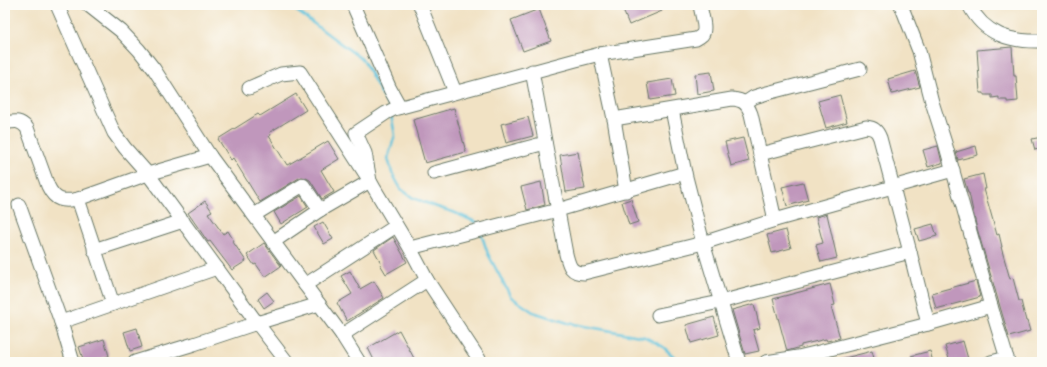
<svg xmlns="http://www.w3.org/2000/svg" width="1047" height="367" font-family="'Comic Neue',sans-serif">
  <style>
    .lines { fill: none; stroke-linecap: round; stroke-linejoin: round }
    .stream { stroke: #60c4de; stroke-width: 2.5 }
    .building { fill: #c097bc }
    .minor-casing { stroke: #687766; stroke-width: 15 }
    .minor { stroke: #fff; stroke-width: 13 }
  </style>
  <rect width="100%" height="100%" fill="#fdfcf7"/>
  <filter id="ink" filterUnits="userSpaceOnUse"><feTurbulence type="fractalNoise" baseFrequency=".025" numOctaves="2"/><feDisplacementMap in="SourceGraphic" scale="8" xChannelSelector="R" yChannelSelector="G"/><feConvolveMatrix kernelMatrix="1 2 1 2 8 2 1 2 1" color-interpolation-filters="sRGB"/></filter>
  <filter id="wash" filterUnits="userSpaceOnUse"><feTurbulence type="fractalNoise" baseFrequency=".012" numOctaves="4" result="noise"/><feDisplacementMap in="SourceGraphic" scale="16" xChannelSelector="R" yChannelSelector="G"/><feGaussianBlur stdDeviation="0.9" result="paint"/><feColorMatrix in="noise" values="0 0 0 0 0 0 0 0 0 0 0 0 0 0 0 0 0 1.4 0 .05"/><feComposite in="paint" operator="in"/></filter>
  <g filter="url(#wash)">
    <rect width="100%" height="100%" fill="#f1e2c4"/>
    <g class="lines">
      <g class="stream">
        <polyline points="283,5 294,9 363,60 388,106"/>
        <polyline points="391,115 395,135 388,158 392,173 401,189 413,198 437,207 453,212 478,223 479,226"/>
        <polyline points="481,233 488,254 511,297 533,312 568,323 645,337 662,346 680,362"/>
      </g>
    </g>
    <g id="blocks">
      <g class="building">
        <polygon points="621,5 660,5 662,11 629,25"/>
        <polygon points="539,9 551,41 523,51 511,20"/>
        <polygon points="1012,47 1014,76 1016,76 1018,101 1007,102 1007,100 999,100 999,97 992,98 992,95 984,95 984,93 980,93 977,50"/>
        <polygon points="915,71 920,87 892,94 888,79"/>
        <polygon points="711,72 714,91 697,94 695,74"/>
        <polygon points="672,79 675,96 650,100 647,83"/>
        <polygon points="296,94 306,110 270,132 271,135 269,136 287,165 291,163 328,141 339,159 321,170 334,192 322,199 310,180 306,178 302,177 299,178 260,202 233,158 231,160 218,139 258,114 260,116"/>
        <polygon points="840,95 847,122 826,128 818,101"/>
        <polygon points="454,108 466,152 425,163 413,120"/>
        <polygon points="528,117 533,136 506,143 501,124"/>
        <polygon points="1042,137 1042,148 1035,150 1032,139"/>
        <polygon points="743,138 749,161 731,166 725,142"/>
        <polygon points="938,146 942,163 928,167 923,150"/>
        <polygon points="976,146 978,155 958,160 956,152"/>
        <polygon points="578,152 585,189 566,192 560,155"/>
        <polygon points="983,174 986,189 984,189 997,235 999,234 1002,247 1001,247 1010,279 1013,278 1019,301 1021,301 1026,321 1027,321 1030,331 1009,337 976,225 969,193 968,193 964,179"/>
        <polygon points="541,182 545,205 527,210 521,187"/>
        <polygon points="803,182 808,200 787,206 782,187"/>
        <polygon points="301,196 308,207 281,224 274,212"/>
        <polygon points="631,199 638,222 629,225 622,202"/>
        <polygon points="205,201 212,211 208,213 223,234 228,231 234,241 233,242 246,261 232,270 210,241 208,242 188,213"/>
        <polygon points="827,214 837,258 821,262 816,245 823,243 816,217"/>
        <polygon points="323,222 333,239 324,244 314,227"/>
        <polygon points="933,224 937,236 919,241 915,229"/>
        <polygon points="786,230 791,248 772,253 767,235"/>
        <polygon points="393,237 407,262 386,274 380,264 381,263 374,250"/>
        <polygon points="264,243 281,266 265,277 256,264 254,265 247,255"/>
        <polygon points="350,271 360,289 374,281 384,298 347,321 337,303 352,294 341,276"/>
        <polygon points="976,281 980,297 936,309 932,293"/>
        <polygon points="830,284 835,305 831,306 840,338 827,341 826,339 801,345 801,347 787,351 773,299"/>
        <polygon points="267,292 274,301 264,308 258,299"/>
        <polygon points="754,304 760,328 753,330 759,351 745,354 732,310"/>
        <polygon points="714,317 719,335 691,343 686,325"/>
        <polygon points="137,328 142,347 130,351 124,332"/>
        <polygon points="399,330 416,362 375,362 368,348"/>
        <polygon points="104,339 109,356 91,362 84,362 79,347"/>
        <polygon points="963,341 968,359 958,362 950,362 945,346"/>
        <polygon points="872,351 875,362 841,362 841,359"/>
        <polygon points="930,351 933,362 912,362 911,356"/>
      </g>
    </g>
  </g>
  <g filter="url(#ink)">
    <use href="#blocks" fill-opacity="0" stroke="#687766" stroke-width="1"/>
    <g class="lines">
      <defs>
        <g id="minor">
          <polyline points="57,5 114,133 125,148 148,174 257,323 319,304"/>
          <polyline points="88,5 121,31 139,50 154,69 210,156 342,335 359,362"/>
          <polyline points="353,5 390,89 400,107"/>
          <polyline points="420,5 455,92"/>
          <polyline points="901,5 919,51 932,102 945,143 991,306 1008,362"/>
          <path d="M969 5C984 35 1011 42 1042 41"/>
          <polyline points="600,54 614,119 626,191"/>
          <path d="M532 71 566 254C569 265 570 273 584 273L703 243 775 220 953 170"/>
          <polyline points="249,88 281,74 300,72 370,181 320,210 273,242"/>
          <polyline points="745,103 754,97 767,93 860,69"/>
          <polyline points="672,110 685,173"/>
          <path d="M614 119 732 99C743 100 747 103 751 114L775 220"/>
          <path d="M5 123C16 121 20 120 27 128L48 186C55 201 63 202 78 199L148 174 210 156"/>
          <path d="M760 154 866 127C874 128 877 130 880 138L910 252"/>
          <polyline points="434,173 545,143"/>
          <polyline points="78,199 113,304"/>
          <polyline points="19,205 61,322 73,362"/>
          <polyline points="254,215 303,185 320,210"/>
          <polyline points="410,248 558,210 685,173 703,243 739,362"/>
          <polyline points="94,250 183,221"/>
          <polyline points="305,285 396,226"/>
          <polyline points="658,315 720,302 910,252 928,324"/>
          <polyline points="61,322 217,268"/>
          <polyline points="342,335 427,280"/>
          <polyline points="135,362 194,344 257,323 287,362"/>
          <path d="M481 362 427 280 410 248 374 188 370 181 365 153 356 133 386 113 394 109 576 60 600 54 696 39C698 38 700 37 702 35 707 29 701 13 700 5"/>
          <polyline points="766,362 798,357 815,353 928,324 991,306"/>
          <polyline points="991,362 1007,358"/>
        </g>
      </defs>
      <use href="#minor" class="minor-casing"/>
      <use href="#minor" class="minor"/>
    </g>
  </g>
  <rect width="1047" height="367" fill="none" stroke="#fdfcf7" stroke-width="20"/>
</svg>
